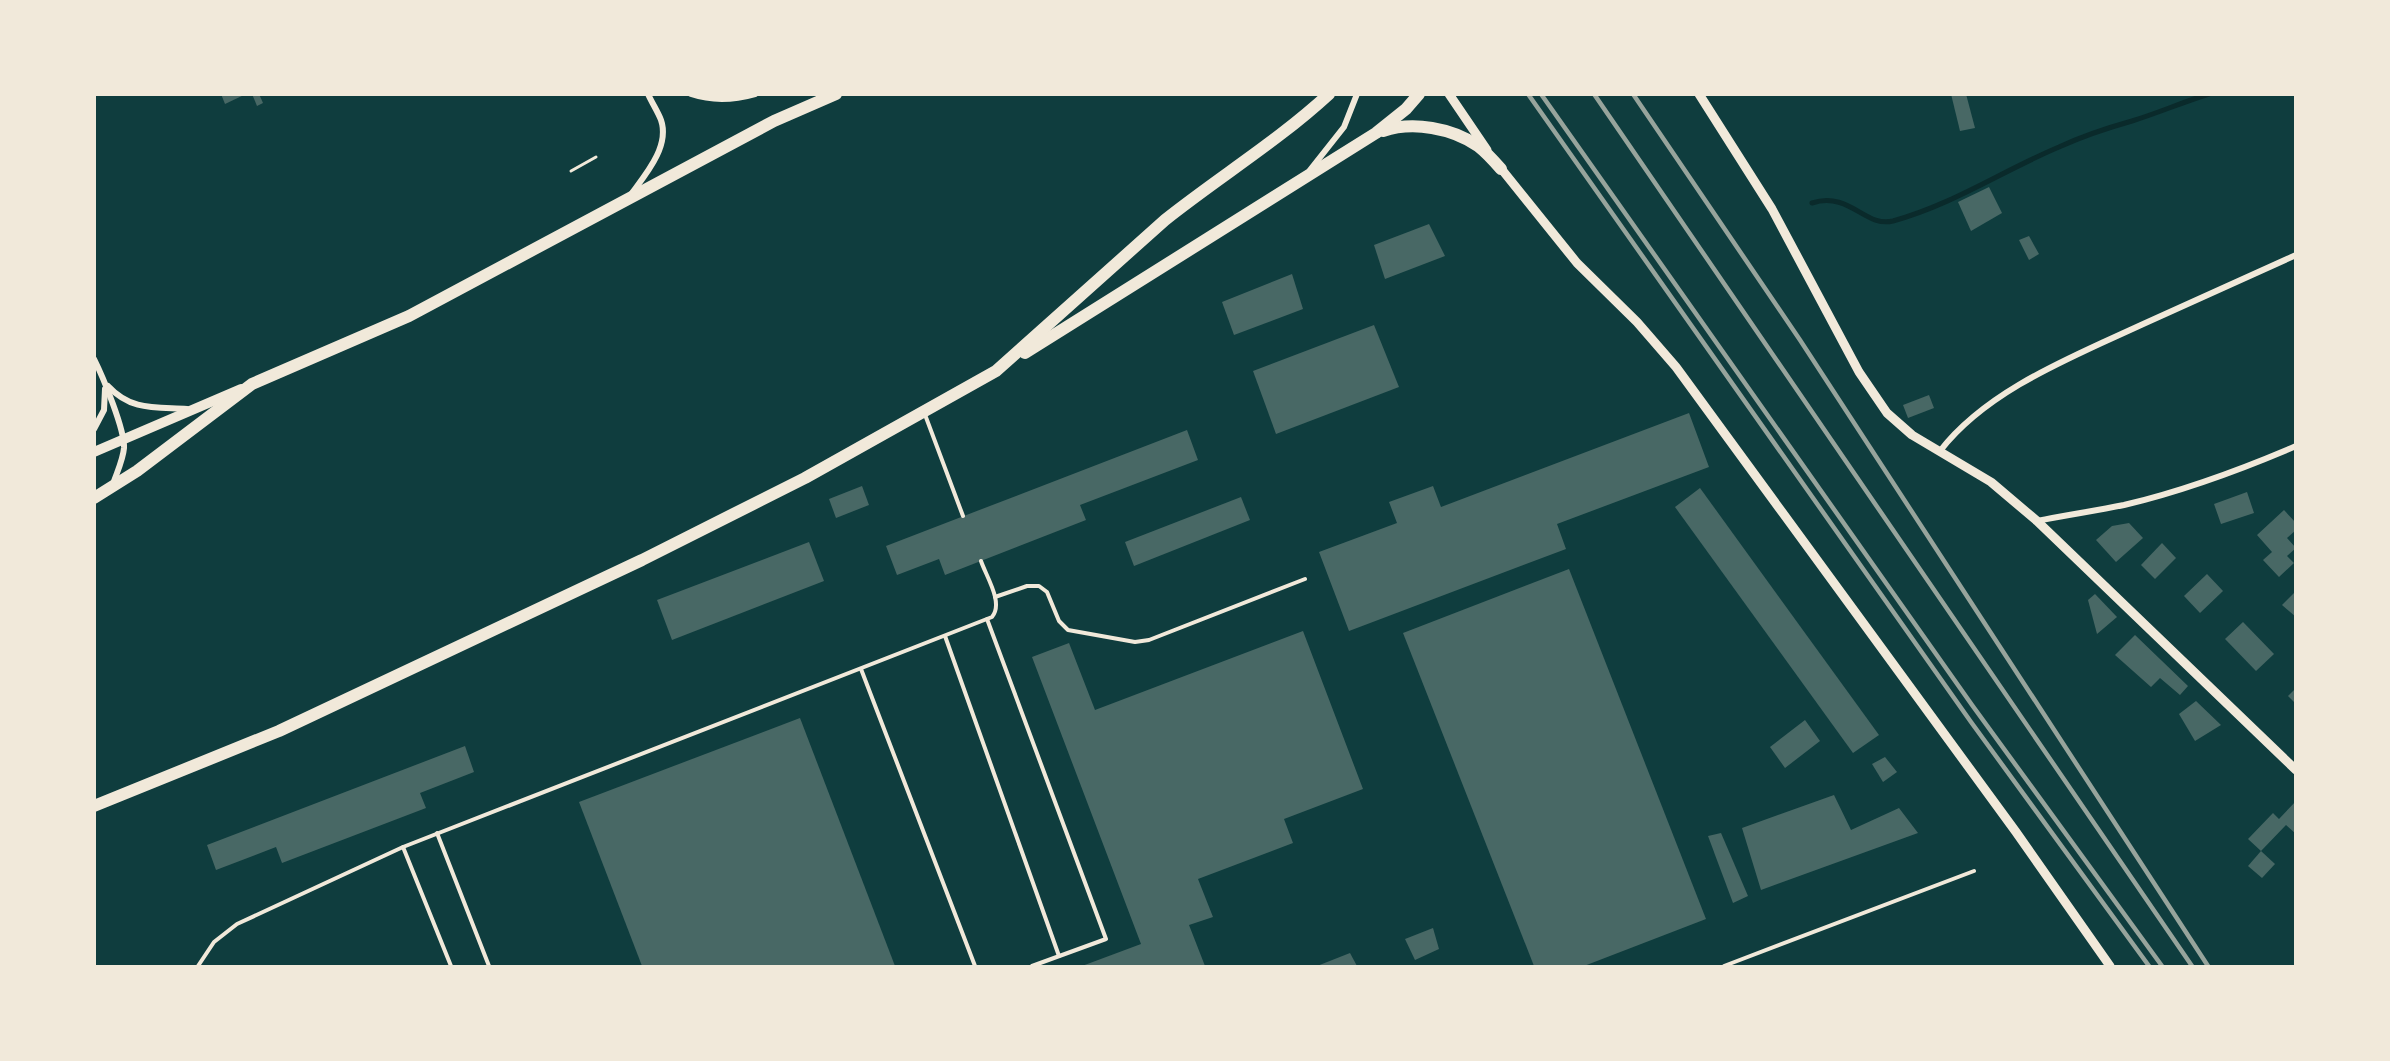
<svg xmlns="http://www.w3.org/2000/svg" width="2390" height="1061" font-family="'Space Grotesk',sans-serif">
  <style>
    .lines { fill: none; stroke-linecap: round; stroke-linejoin: round }
    .stream { stroke: #0a2a2b; stroke-width: 5 }
    .building { fill: #486865 }
    .path { stroke: #f1e9da; stroke-width: 3 }
    .service { stroke: #f1e9da; stroke-width: 4 }
    .minor { stroke: #f1e9da; stroke-width: 6 }
    .tertiary { stroke: #f1e9da; stroke-width: 9 }
    .secondary { stroke: #f1e9da; stroke-width: 10 }
    .primary { stroke: #f1e9da; stroke-width: 12 }
    .rail { stroke: #97a49c; stroke-width: 4.5 }
  </style>
  <rect width="100%" height="100%" fill="#0f3d3e"/>
  <g class="lines">
    <path class="stream" d="M1812 203C1850 191 1865 228 1893 221 1954 204 2002 171 2059 147 2083 136 2107 128 2132 121 2158 113 2183 102 2209 94"/>
  </g>
  <g class="building">
    <polygon points="221,94 246,94 225,104"/>
    <polygon points="252,94 259,94 263,103 257,106"/>
    <polygon points="1951,94 1966,94 1975,128 1960,131"/>
    <polygon points="1989,187 2002,213 1971,231 1958,202"/>
    <polygon points="1429,224 1445,256 1385,279 1374,245"/>
    <polygon points="2029,236 2039,254 2029,260 2019,240"/>
    <polygon points="1292,274 1303,309 1234,335 1222,302"/>
    <polygon points="1374,325 1399,387 1276,434 1253,371"/>
    <polygon points="1929,395 1934,408 1908,418 1903,405"/>
    <polygon points="1689,413 1709,467 1557,524 1566,549 1349,631 1319,552 1397,523 1389,502 1433,486 1441,507"/>
    <polygon points="1187,430 1198,460 1080,505 1086,520 945,575 939,559 897,575 886,546"/>
    <polygon points="862,486 869,505 836,518 829,499"/>
    <polygon points="1700,488 1879,735 1853,753 1675,507"/>
    <polygon points="2247,492 2254,513 2221,524 2214,504"/>
    <polygon points="1241,497 1250,520 1134,566 1125,542"/>
    <polygon points="2284,510 2296,523 2296,530 2287,538 2296,548 2287,556 2294,563 2279,577 2263,560 2272,552 2257,535"/>
    <polygon points="2129,523 2143,538 2116,562 2096,540 2112,526"/>
    <polygon points="809,542 824,581 672,640 657,600"/>
    <polygon points="2162,543 2176,558 2155,579 2141,565"/>
    <polygon points="1569,569 1706,919 1584,966 1534,966 1403,633"/>
    <polygon points="2207,574 2223,591 2200,613 2184,596"/>
    <polygon points="2296,591 2296,617 2282,605"/>
    <polygon points="2095,594 2117,617 2097,634 2088,600"/>
    <polygon points="2243,622 2274,654 2256,671 2225,639"/>
    <polygon points="1303,631 1363,789 1284,819 1293,843 1198,879 1213,917 1189,925 1205,966 1082,966 1141,944 1032,657 1069,643 1095,710"/>
    <polygon points="2135,635 2188,686 2180,695 2160,678 2151,687 2115,655"/>
    <polygon points="2296,688 2296,704 2288,696"/>
    <polygon points="2196,701 2221,725 2195,741 2179,714"/>
    <polygon points="800,718 895,966 642,966 579,802"/>
    <polygon points="1805,720 1820,741 1785,768 1770,747"/>
    <polygon points="465,746 474,772 420,793 426,808 282,863 276,847 216,870 207,845"/>
    <polygon points="1885,757 1897,772 1883,782 1872,764"/>
    <polygon points="1834,795 1851,830 1899,808 1918,833 1761,890 1742,828"/>
    <polygon points="2296,801 2296,834 2286,825 2261,851 2248,839 2273,813 2279,819"/>
    <polygon points="1721,833 1748,896 1733,903 1708,836"/>
    <polygon points="2261,851 2275,864 2262,878 2248,866"/>
    <polygon points="1433,928 1439,949 1415,960 1405,939"/>
    <polygon points="1350,953 1357,966 1317,966"/>
  </g>
  <g class="lines">
    <polyline class="path" points="571,171 596,157"/>
    <g class="service">
      <polyline points="924,412 963,516"/>
      <polyline points="995,597 1027,586 1039,586 1047,592 1059,621 1068,630 1135,642 1149,640 1305,579"/>
      <polyline points="987,619 1106,939 1032,966"/>
      <polyline points="945,636 1059,956"/>
      <polyline points="861,669 975,966"/>
      <polyline points="437,833 489,966"/>
      <polyline points="403,847 451,966"/>
      <path d="M198 966 214 942 237 924 403 847 992 617C1004 603 986 576 981 561"/>
      <polyline points="1724,966 1974,871"/>
    </g>
    <g class="minor">
      <path d="M691 94C712 101 734 100 755 94"/>
      <polyline points="1310,170 1344,127 1357,94"/>
      <path d="M632 193C646 174 670 146 661 120 658 112 652 103 648 94"/>
      <path d="M94 359C103 377 125 430 124 448 123 460 117 472 113 484"/>
      <path d="M108 386C131 411 155 407 187 409"/>
      <polyline points="94,429 104,410 105,389"/>
      <path d="M1940 451C1987 390 2072 357 2141 325 2192 302 2244 279 2296 255"/>
      <path d="M2037 521C2066 515 2095 511 2124 505 2183 491 2240 470 2296 446"/>
    </g>
    <g class="tertiary">
      <polyline points="1449,94 1487,150"/>
      <polyline points="1699,94 1772,209 1859,372 1887,413 1912,435 1991,482 2037,521 2296,770"/>
      <polyline points="1499,166 1577,263 1637,322 1676,367 2016,832 2110,966"/>
    </g>
    <polyline class="secondary" points="94,452 241,389"/>
    <g class="primary">
      <path d="M1383 131C1413 121 1452 128 1478 146 1487 153 1494 161 1501 169"/>
      <polyline points="1025,353 1376,133 1406,109 1419,94"/>
      <polyline points="94,498 137,471 252,384 409,316 774,121 836,94"/>
      <path d="M94 806 279 731 642 560 805 478 996 371 1165 220C1219 177 1278 141 1329 94"/>
    </g>
    <g class="rail">
      <polyline points="1528,94 1971,722 2149,966"/>
      <polyline points="1541,94 1972,705 2162,966"/>
      <polyline points="1594,94 2192,966"/>
      <polyline points="1633,94 1800,340 2208,966"/>
    </g>
  </g>
  <rect width="2390" height="1061" fill="none" stroke="#f1e9da" stroke-width="192"/>
</svg>
